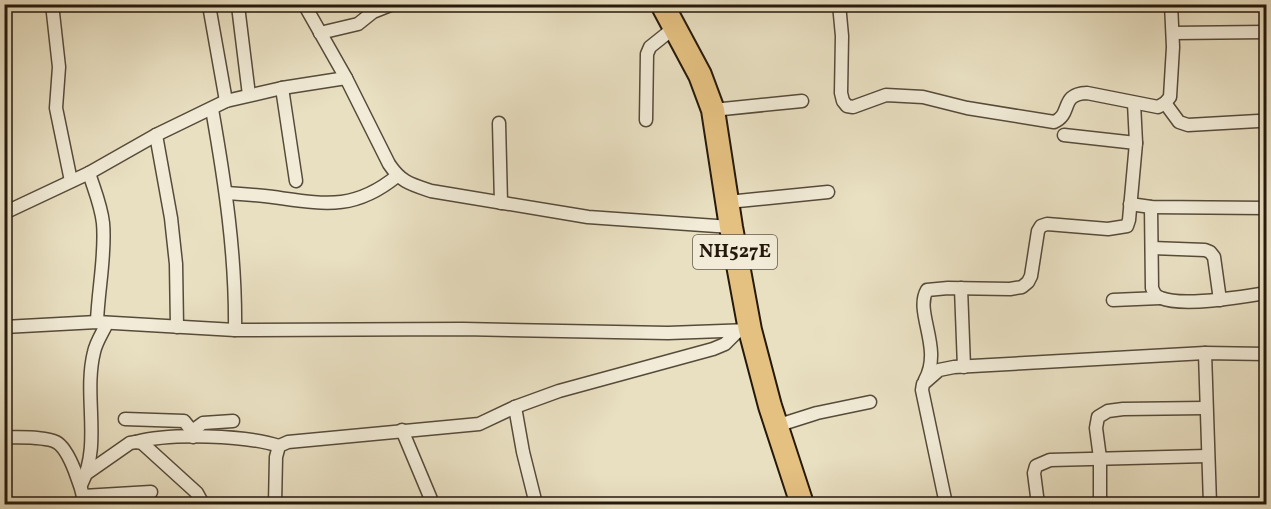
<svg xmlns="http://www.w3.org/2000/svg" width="1271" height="509" font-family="Vollkorn,serif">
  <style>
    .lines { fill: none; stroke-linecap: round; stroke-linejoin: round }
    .street-casing { stroke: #564b3a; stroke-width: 15 }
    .highway-casing { stroke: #25190c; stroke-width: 26 }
    .street { stroke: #f1ebd7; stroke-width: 12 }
    .highway { stroke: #e4c081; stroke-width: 22 }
    .labels { text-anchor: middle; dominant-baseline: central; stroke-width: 4.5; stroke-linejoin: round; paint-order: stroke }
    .shield { fill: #f1ebd7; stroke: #625849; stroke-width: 1.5 }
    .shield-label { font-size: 20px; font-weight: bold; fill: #25190c }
  </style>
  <rect width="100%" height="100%" fill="#e9e0c2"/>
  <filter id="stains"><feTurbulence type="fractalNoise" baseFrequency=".00333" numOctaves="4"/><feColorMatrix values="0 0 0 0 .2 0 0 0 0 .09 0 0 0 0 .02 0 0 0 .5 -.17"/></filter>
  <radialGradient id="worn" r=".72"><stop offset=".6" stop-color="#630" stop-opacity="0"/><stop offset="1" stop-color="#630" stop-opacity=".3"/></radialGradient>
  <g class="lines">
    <defs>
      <g id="street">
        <polyline points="52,4 59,67 56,108 71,181"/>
        <path d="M304 4 346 78 389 164C401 182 410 184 431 191L588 217 731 227"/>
        <path d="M839 4 842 36 841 93 843 101 847 106 853 107 886 95 923 97 967 108 1054 122C1073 114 1059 94 1087 93L1158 107 1165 103 1170 97 1173 47 1171 4"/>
        <polyline points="238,6 249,95"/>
        <polyline points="210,11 226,101"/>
        <polyline points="320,33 358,24 373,12 393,4"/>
        <polyline points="1173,33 1266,32"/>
        <polyline points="282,88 296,181"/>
        <polyline points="1165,103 1179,122 1188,125 1258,121"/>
        <path d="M212 109C225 183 236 255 235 330"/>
        <polyline points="713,110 802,101"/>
        <polyline points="646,120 647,54 650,47 675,27"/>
        <polyline points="499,123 501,203"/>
        <polyline points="156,135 171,218 176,264 177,327"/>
        <polyline points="1064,135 1136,143"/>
        <path d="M89 173C94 189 101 205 103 223 106 254 98 290 97 322"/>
        <path d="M227 193C242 194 258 195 273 197 324 204 354 211 397 176"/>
        <polyline points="728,202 828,192"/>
        <polyline points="1130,204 1151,207 1266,208"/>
        <path d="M1151 207 1152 288C1154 293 1155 296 1161 298 1183 307 1242 297 1266 293"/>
        <polyline points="4,213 89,173 156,135 226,101 282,88 346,78"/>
        <polyline points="1152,248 1205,250 1210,252 1214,257 1220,300"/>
        <polyline points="961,288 964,367"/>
        <polyline points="1113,300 1160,298"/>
        <polyline points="4,327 97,322 235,330 463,329 668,333 750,330"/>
        <polyline points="1205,353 1210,504"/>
        <path d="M925 380C943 348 914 312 927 290L948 288 1010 289 1022 287 1028 282 1031 276 1038 231 1041 226 1047 224 1108 229 1127 226 1129 220 1136 143 1134 103"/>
        <polyline points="515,407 523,452 536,504"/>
        <polyline points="125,419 184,421 192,431 193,437"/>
        <polyline points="776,426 817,413 870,402"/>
        <polyline points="402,430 433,504"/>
        <polyline points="192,431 203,423 233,421"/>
        <path d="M4 437C18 438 44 436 56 442 70 449 82 490 85 504"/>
        <path d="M136 442C170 433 246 435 279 446"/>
        <polyline points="87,473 130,443 136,442 142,443 197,493 203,504"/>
        <path d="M81 485C102 444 83 396 94 352 96 342 103 332 107 323"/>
        <polyline points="83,496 151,492"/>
        <polyline points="275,504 276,457 279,446 288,442 479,424 515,407 559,391 713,349 725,344 738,331"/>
        <polyline points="946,504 922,390 923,384 939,370 954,367 1205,353 1266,354"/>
        <polyline points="1038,504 1034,473 1036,466 1050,460 1207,456"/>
        <polyline points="1100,504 1100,458 1096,428 1098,417 1108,411 1123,409 1205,408"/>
      </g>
      <polyline id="highway" points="662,4 700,75 713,110 731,227 750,330 770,406 802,504"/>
    </defs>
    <use href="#street" class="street-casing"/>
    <use href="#highway" class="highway-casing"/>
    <use href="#street" class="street"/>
    <use href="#highway" class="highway"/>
  </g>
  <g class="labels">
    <rect class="shield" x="693" y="235" width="84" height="34" rx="4.5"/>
    <g class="shield-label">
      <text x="735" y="252">NH527E</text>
    </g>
  </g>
  <rect width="1271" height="509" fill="none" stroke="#e9e0c2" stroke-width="24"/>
  <rect x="6" y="6" width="1259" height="497" fill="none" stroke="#25190c" stroke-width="3"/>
  <rect x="12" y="12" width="1247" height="485" fill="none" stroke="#25190c" stroke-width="1.5"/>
  <rect width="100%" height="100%" filter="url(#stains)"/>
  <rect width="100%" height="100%" fill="url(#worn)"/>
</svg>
